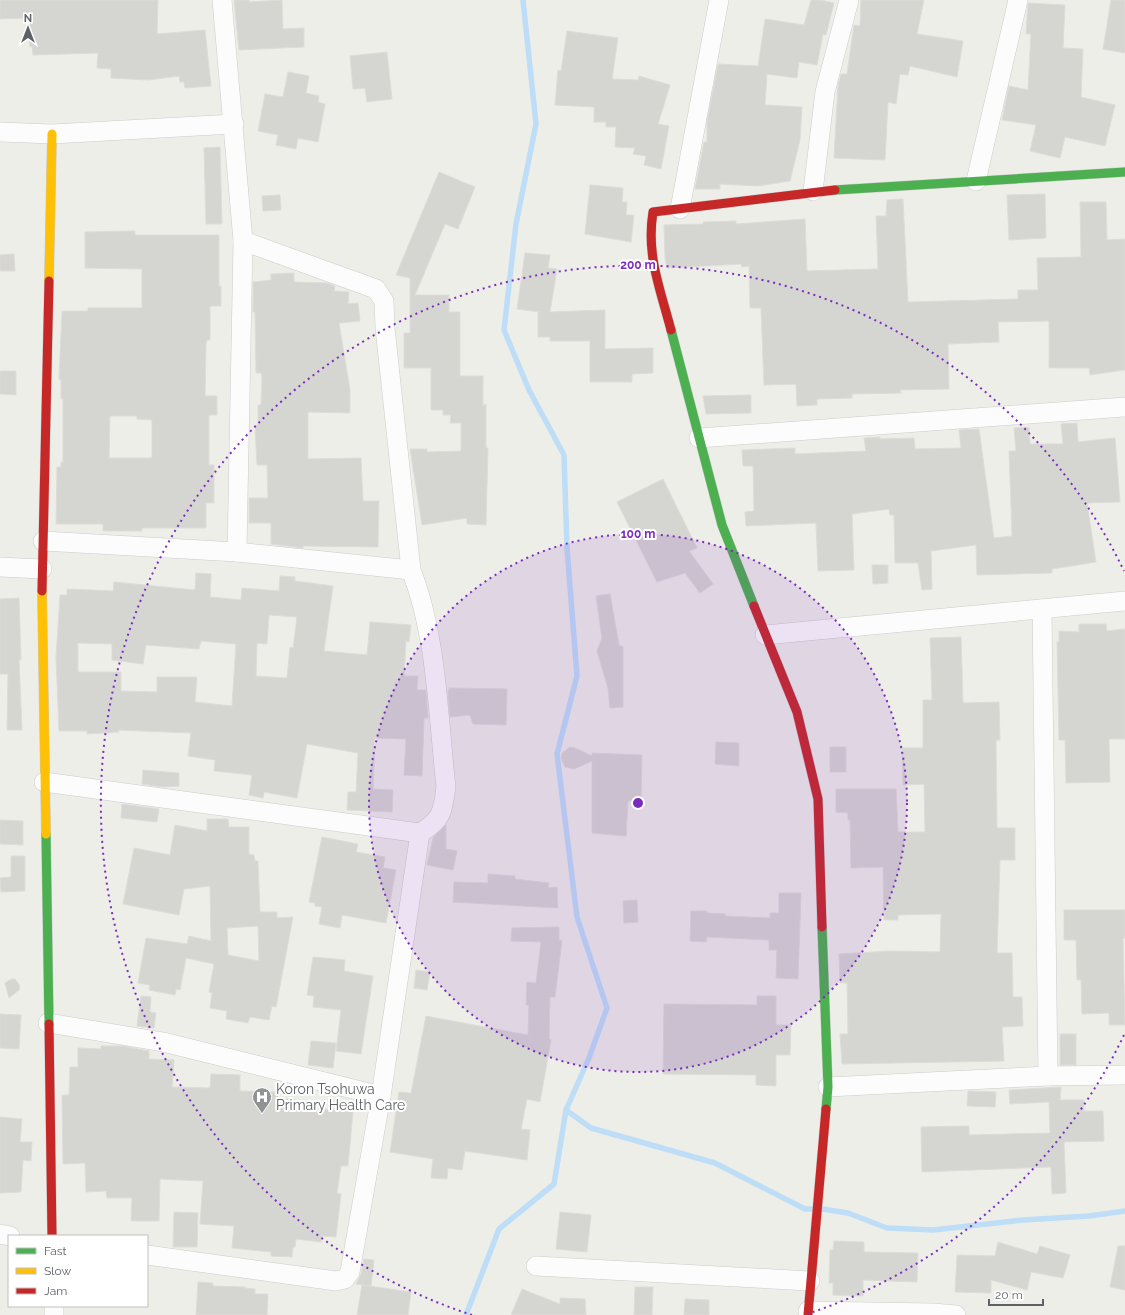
<svg xmlns="http://www.w3.org/2000/svg" width="1125" height="1315" font-family="Raleway,sans-serif">
  <style>
    .lines { fill: none; stroke-linecap: round; stroke-linejoin: round }
    .stream { stroke: #beddf7; stroke-width: 5.5 }
    .building { fill: #d5d5d2; stroke: #dedcd8; fill-rule: evenodd }
    .street-casing { stroke: #cbcbcb; stroke-width: 20 }
    .fast-casing { stroke: #cbcbcb; stroke-width: 10 }
    .slow-casing { stroke: #cbcbcb; stroke-width: 10 }
    .jam-casing { stroke: #cbcbcb; stroke-width: 10 }
    .street { stroke: #fcfcfc; stroke-width: 19 }
    .fast { stroke: #4caf50; stroke-width: 9 }
    .slow { stroke: #ffc107; stroke-width: 9 }
    .jam { stroke: #c62828; stroke-width: 9 }
    .ring { fill: none; stroke: #7b2cbf; stroke-width: 2; stroke-dasharray: 2 4 }
    .labels { text-anchor: middle; dominant-baseline: central; stroke-width: 4; stroke-linejoin: round; paint-order: stroke }
    .poi-label { font-size: 14px; fill: #5e6267; stroke: #fff; text-anchor: start }
    .centre { fill: #7b2cbf; stroke: #fff; stroke-width: 2 }
    .ring-label { font-size: 12px; text-anchor: middle; font-weight: bold; fill: #7b2cbf; stroke: #fff; stroke-width: 4; stroke-linejoin: round; paint-order: stroke }
  </style>
  <rect width="100%" height="100%" fill="#eeeee9"/>
  <g class="lines">
    <g class="stream">
      <polyline points="566,1110 591,1128 715,1163 805,1209 813,1209"/>
      <polyline points="822,1209 848,1213 887,1228 933,1230 1023,1220 1089,1216 1125,1211"/>
      <polyline points="466,1315 499,1229 554,1184 566,1110 589,1058 607,1008 577,917 557,754 577,676 567,548 564,455 529,390 504,330 516,224 536,124 523,0"/>
    </g>
  </g>
  <g class="building">
    <polygon points="0,0 158,0 157,34 205,30 211,86 185,88 184,82 180,82 179,76 148,80 111,78 111,69 97,68 98,53 33,55 32,46 30,47 27,18 0,19"/>
    <polygon points="234,0 249,0 249,2 282,0 283,29 304,28 304,47 239,50"/>
    <polygon points="811,0 821,0 834,3 826,35 823,34 817,65 799,62 797,78 767,74 765,105 802,107 800,140 790,181 758,186 720,184 720,189 695,189 704,142 707,142 707,122 718,64 758,66 765,19 804,25"/>
    <polygon points="861,0 924,0 917,34 963,41 957,77 910,66 908,75 900,74 896,104 888,102 885,160 834,158 838,86 841,74 847,74 854,25 860,26"/>
    <polygon points="1111,0 1125,0 1125,53 1103,49"/>
    <polygon points="1028,3 1065,5 1063,48 1083,49 1081,97 1115,105 1105,146 1065,137 1060,158 1030,151 1036,125 1002,120 1009,86 1028,90 1031,34 1026,34"/>
    <polygon points="567,31 618,38 612,79 638,80 639,76 670,85 658,124 669,126 661,169 644,165 646,156 633,154 635,148 615,147 616,127 606,127 606,122 594,122 594,107 555,105 558,70 561,71"/>
    <polygon points="387,52 392,99 367,102 365,88 353,89 350,56"/>
    <polygon points="288,72 309,76 306,93 319,96 318,102 325,104 318,142 298,138 296,149 276,145 278,135 258,131 265,94 283,97"/>
    <polygon points="220,147 222,224 206,224 204,148"/>
    <polygon points="439,172 475,187 458,229 445,224 415,295 449,295 449,312 460,312 460,376 483,376 483,406 486,404 486,448 488,448 486,525 467,524 467,518 422,525 410,449 427,449 427,452 461,451 461,423 450,423 451,415 443,415 443,410 431,410 431,368 404,368 404,333 410,333 410,278 396,275"/>
    <polygon points="590,185 623,188 622,202 627,202 626,215 634,215 631,242 585,234"/>
    <polygon points="1045,194 1046,238 1009,240 1007,195"/>
    <polygon points="280,195 281,210 263,211 262,196"/>
    <polygon points="903,199 908,302 1018,299 1018,290 1038,290 1037,258 1081,257 1080,202 1106,202 1107,240 1125,239 1125,370 1090,375 1089,368 1049,368 1049,321 998,322 999,342 948,344 949,389 900,390 901,393 852,394 852,398 817,399 817,405 797,406 796,384 764,385 761,308 750,308 749,266 742,267 741,264 667,268 665,257 664,225 703,224 703,222 736,221 736,224 805,219 807,271 878,269 876,216 886,216 887,200"/>
    <path d="M135 231V235H219V286H221V306H210V340H207L206 344 205 396H217V415H209V465H214V503H206V528H142V531H103V524H56L57 467H61V462H63V399H61V380L59 379 62 311H88V308H142V269L85 268V232ZM110 416H137V419L152 420V458H109Z"/>
    <polygon points="525,253 550,255 548,268 557,269 550,312 605,310 605,349 653,348 653,373 632,374 632,382 590,382 590,341 550,341 550,337 538,337 538,312 540,312 517,309"/>
    <polygon points="14,254 15,271 0,271 0,255"/>
    <polygon points="294,273 294,282 327,283 335,286 334,291 349,292 348,304 358,303 360,321 339,323 350,390 350,413 308,412 308,459 361,458 363,501 379,501 378,547 303,546 303,548 271,544 271,523 249,523 249,498 268,498 267,465 257,465 255,425 258,425 258,405 261,405 262,377 261,373 256,373 255,312 253,312 253,282 271,280 271,274"/>
    <polygon points="0,371 16,371 16,395 0,394"/>
    <polygon points="751,395 751,413 706,414 703,396"/>
    <polygon points="1077,423 1078,442 1115,438 1120,502 1087,503 1096,562 1052,569 1052,573 977,575 976,545 931,551 932,589 922,590 918,563 895,563 894,515 890,515 889,509 852,514 854,570 818,571 816,523 746,526 745,512 754,511 753,466 743,466 742,450 795,448 795,454 866,451 864,438 880,437 880,439 914,438 915,449 961,448 959,430 979,429 994,538 1012,536 1009,451 1016,451 1014,428 1029,427 1030,444 1063,444 1061,424"/>
    <polygon points="663,479 697,548 689,551 713,584 700,593 685,573 657,582 617,502"/>
    <polygon points="872,565 888,565 888,583 873,584"/>
    <path d="M196 573 211 574 210 597 241 600 242 588 279 591 280 576 295 577V581L333 586 324 651 367 655 370 622 411 625 409 642 406 641 404 676H418L417 690H426L428 718H424L422 776 404 775 406 739 375 738 373 789 393 790 392 812 347 810 348 792H356L358 753 307 744 297 798 264 792 263 798 249 795 252 775 214 771 215 760 188 756 191 733 118 730 119 732 87 734V731H59L56 657 60 595H67V589L113 591 114 582 195 590ZM269 615 297 617 293 648 290 647 287 678 256 676 257 643 267 644ZM201 641 236 644 232 706 195 702 197 677H157V692L121 691V672H78V643L112 644V660L143 664 146 645 199 649Z"/>
    <polygon points="610,594 619,645 623,647 623,707 610,708 608,688 597,651 602,638 596,596"/>
    <polygon points="19,598 21,660 19,660 22,730 7,730 8,674 0,674 0,599"/>
    <polygon points="1079,624 1106,624 1107,631 1125,629 1125,739 1109,739 1110,782 1066,783 1065,740 1059,740 1057,642 1059,642 1059,631 1079,632"/>
    <polygon points="961,637 963,703 999,702 1000,740 996,740 997,828 1015,828 1015,860 1000,860 997,953 1012,953 1013,997 1022,997 1023,1026 1002,1027 1004,1061 842,1064 840,1034 848,1034 847,983 840,983 839,954 890,951 940,952 941,914 898,915 898,920 884,920 883,867 851,868 850,820 848,820 848,813 836,812 836,789 896,789 898,832 925,832 924,784 903,785 902,748 923,748 923,700 932,700 930,638"/>
    <polygon points="449,688 507,689 506,725 473,724 470,715 450,717 448,691 449,691"/>
    <polygon points="716,742 739,743 739,766 715,764"/>
    <polygon points="570,747 575,748 592,756 592,753 642,755 641,801 628,801 626,836 592,833 592,761 574,769 565,767 561,758 562,753"/>
    <rect x="830" y="747" width="16" height="25"/>
    <polygon points="143,770 179,773 179,786 162,787 142,784"/>
    <polygon points="122,804 159,809 157,822 121,818"/>
    <path d="M207 819H228L229 827H249V854L254 855 255 861H258L260 912H277V918L293 917 276 1007 272 1006 269 1020 250 1017 248 1023 226 1019 227 1011 210 1008 212 993 209 992 214 964 186 958 180 990 176 989 175 995 149 990 150 985 138 983 146 938 187 944 189 936 211 941 210 886 184 889 179 915 123 904 134 848 170 855 175 825 207 831ZM258 926 259 961 228 955 227 928Z"/>
    <polygon points="0,820 23,821 23,845 0,844"/>
    <polygon points="446,825 446,849 457,851 453,870 427,865 433,838"/>
    <polygon points="322,837 358,844 356,852 385,857 383,868 396,870 386,923 342,915 340,928 319,924 322,907 315,906 315,903 309,902"/>
    <polygon points="11,856 25,856 25,891 1,892 0,878 11,877"/>
    <polygon points="488,874 515,876 515,879 549,883 548,888 557,887 558,908 453,902 454,882 488,883"/>
    <polygon points="779,893 801,893 798,979 776,978 777,950 769,950 769,940 707,937 706,942 690,941 691,911 707,911 707,913 725,914 725,916 770,918 770,913 779,913"/>
    <polygon points="637,900 638,922 624,923 623,901"/>
    <polygon points="1064,910 1125,910 1125,938 1123,938 1125,1025 1109,1025 1109,1013 1082,1014 1081,980 1077,980 1076,940 1064,940"/>
    <polygon points="559,927 559,941 562,940 555,997 550,997 549,1039 551,1040 540,1102 527,1099 521,1129 530,1130 527,1160 465,1151 462,1170 448,1168 447,1179 431,1178 433,1159 390,1152 399,1092 411,1093 426,1016 528,1035 529,1005 526,1005 527,982 536,983 541,942 511,941 512,928"/>
    <polygon points="313,957 345,960 344,971 373,976 361,1054 336,1051 341,1010 313,1007 314,996 307,995"/>
    <polygon points="416,970 430,972 427,990 414,988"/>
    <polygon points="11,979 15,979 20,986 19,990 9,998 5,983"/>
    <polygon points="141,996 151,997 150,1012 156,1013 154,1028 137,1026"/>
    <polygon points="757,996 776,996 776,1025 791,1025 790,1055 776,1055 776,1086 756,1085 756,1075 663,1074 664,1004 757,1005"/>
    <polygon points="0,1014 21,1015 19,1049 0,1048"/>
    <rect x="1060" y="1034" width="16" height="31"/>
    <polygon points="311,1041 336,1043 333,1068 308,1065"/>
    <polygon points="101,1046 122,1046 149,1051 149,1059 174,1060 172,1087 210,1088 211,1074 240,1075 240,1091 278,1092 278,1099 295,1099 295,1111 324,1112 325,1109 353,1112 348,1166 341,1166 337,1193 341,1194 336,1237 322,1236 321,1242 296,1239 295,1247 293,1247 292,1257 271,1256 271,1252 232,1248 234,1226 200,1224 203,1181 160,1179 159,1221 131,1221 132,1198 107,1198 106,1191 86,1192 85,1163 63,1164 62,1095 69,1095 70,1067 78,1067 78,1048 101,1049"/>
    <polygon points="1061,1087 1060,1100 1084,1100 1084,1111 1103,1111 1104,1141 1064,1142 1066,1193 1052,1194 1051,1167 922,1172 921,1127 969,1126 969,1135 1050,1133 1049,1102 1010,1104 1009,1090"/>
    <polygon points="968,1091 996,1092 995,1107 967,1106"/>
    <polygon points="0,1117 22,1119 20,1142 32,1142 31,1161 23,1160 21,1192 0,1193"/>
    <polygon points="174,1212 198,1213 197,1247 173,1247"/>
    <polygon points="560,1212 591,1215 587,1252 556,1249"/>
    <polygon points="834,1241 864,1242 864,1252 918,1253 917,1282 863,1280 863,1296 833,1295 833,1283 829,1283 830,1250 833,1250"/>
    <polygon points="998,1242 1037,1254 1040,1246 1070,1255 1063,1278 1031,1272 1027,1290 991,1280 991,1293 955,1292 957,1255 995,1256"/>
    <polygon points="1118,1246 1125,1246 1125,1290 1110,1287"/>
    <polygon points="364,1259 374,1260 371,1286 356,1284 361,1274"/>
    <polygon points="198,1282 213,1283 213,1286 245,1287 245,1288 255,1289 255,1294 268,1294 267,1315 196,1315"/>
    <polygon points="362,1285 411,1292 408,1315 357,1315"/>
    <polygon points="635,1287 653,1287 652,1315 634,1315"/>
    <polygon points="522,1289 560,1304 560,1298 585,1299 586,1315 511,1315"/>
    <polygon points="685,1299 709,1300 709,1315 684,1315"/>
  </g>
  <g class="lines">
    <defs>
      <g id="street">
        <polyline points="222,0 243,241 237,552"/>
        <polyline points="0,132 52,134 234,124"/>
        <polyline points="976,181 1018,0"/>
        <polyline points="813,191 825,92 849,0"/>
        <polyline points="680,209 719,0"/>
        <polyline points="699,438 1125,407"/>
        <polyline points="43,541 237,552 411,570"/>
        <polyline points="0,567 42,569"/>
        <polyline points="1042,609 1048,1076"/>
        <polyline points="765,635 1125,601"/>
        <path d="M44 782 420 833C442 820 443 811 446 787 438 716 437 636 411 570L385 328 384 301 376 289 243 241"/>
        <polyline points="48,1023 163,1042 381,1096"/>
        <polyline points="828,1087 1048,1076 1125,1075"/>
        <polyline points="0,1234 10,1236"/>
        <polyline points="147,1255 336,1281 345,1279 350,1272 381,1096 420,833"/>
        <polyline points="536,1266 810,1281"/>
        <polyline points="54,1306 54,1315"/>
        <polyline points="808,1311 933,1313 956,1315"/>
      </g>
      <g id="fast">
        <polyline points="835,190 1125,172"/>
        <polyline points="671,330 722,525 754,606"/>
        <polyline points="46,834 49,1024"/>
        <polyline points="822,927 828,1087 826,1109"/>
      </g>
      <g id="slow">
        <polyline points="49,281 52,134"/>
        <polyline points="42,591 46,834"/>
      </g>
      <g id="jam">
        <path d="M671 330C660 288 646 255 653 212L835 190"/>
        <polyline points="42,591 49,281"/>
        <polyline points="754,606 797,712 818,799 822,927"/>
        <polyline points="49,1024 52,1236"/>
        <polyline points="808,1315 826,1109"/>
      </g>
    </defs>
    <use href="#street" class="street-casing"/>
    <use href="#fast" class="fast-casing"/>
    <use href="#slow" class="slow-casing"/>
    <use href="#jam" class="jam-casing"/>
    <use href="#street" class="street"/>
    <use href="#fast" class="fast"/>
    <use href="#slow" class="slow"/>
    <use href="#jam" class="jam"/>
  </g>
  <circle cx="638" cy="803" r="269" fill="#7b2cbf" fill-opacity=".12"/>
  <g class="ring">
    <circle cx="638" cy="803" r="269"/>
    <path d="M1124 1035A538 538 0 0 1 804 1315M472 1315A538 538 0 1 1 1124 571"/>
  </g>
  <defs>
    <symbol id="hospital-pin" viewBox="-11 -11 22 30"><path d="M0 17L-7.5 6A9.5 9.5 0 1 1 7.5 6Z" fill="#909394" stroke="#fff"/><path d="M-5-5h3v3.5h4V-5h3V5h-3V1.5h-4V5h-3Z" fill="#fff"/></symbol>
  </defs>
  <g fill-rule="evenodd">
    <use href="#hospital-pin" x="251" y="1086" width="22" height="30"/>
  </g>
  <g class="labels">
    <g class="poi-label">
      <text x="276" y="1089">Koron Tsohuwa<tspan x="276" dy="16">Primary Health Care</tspan></text>
    </g>
  </g>
  <circle cx="638" cy="803" r="6" class="centre"/>
  <g class="ring-label">
    <text x="638" y="269">200 m</text>
    <text x="638" y="538">100 m</text>
  </g>
  <rect x="8" y="1235" width="140" height="72" fill="#ffffff" stroke="#bfc0c2"/>
  <rect x="16" y="1248" width="20" height="6" fill="#4caf50" stroke="#bfc0c2"/>
  <text x="44" y="1255" font-size="12" fill="#5e6267">Fast</text>
  <rect x="16" y="1268" width="20" height="6" fill="#ffc107" stroke="#bfc0c2"/>
  <text x="44" y="1275" font-size="12" fill="#5e6267">Slow</text>
  <rect x="16" y="1288" width="20" height="6" fill="#c62828" stroke="#bfc0c2"/>
  <text x="44" y="1295" font-size="12" fill="#5e6267">Jam</text>
  <g transform="translate(28 28)" stroke="#ffffff" stroke-width="3" paint-order="stroke">
  <path d="M0-3L7 15L0 10L-7 15Z" fill="#5e6267"/>
  <text y="-6" font-size="11" font-weight="bold" text-anchor="middle" fill="#5e6267">N</text>
  </g>
  <path d="M989 1299v6h54v-6" fill="none" stroke="#5e6267" stroke-width="2"/>
  <text x="995" y="1299" font-size="12" fill="#5e6267" stroke="#ffffff" stroke-width="3" paint-order="stroke">20 m</text>
</svg>
